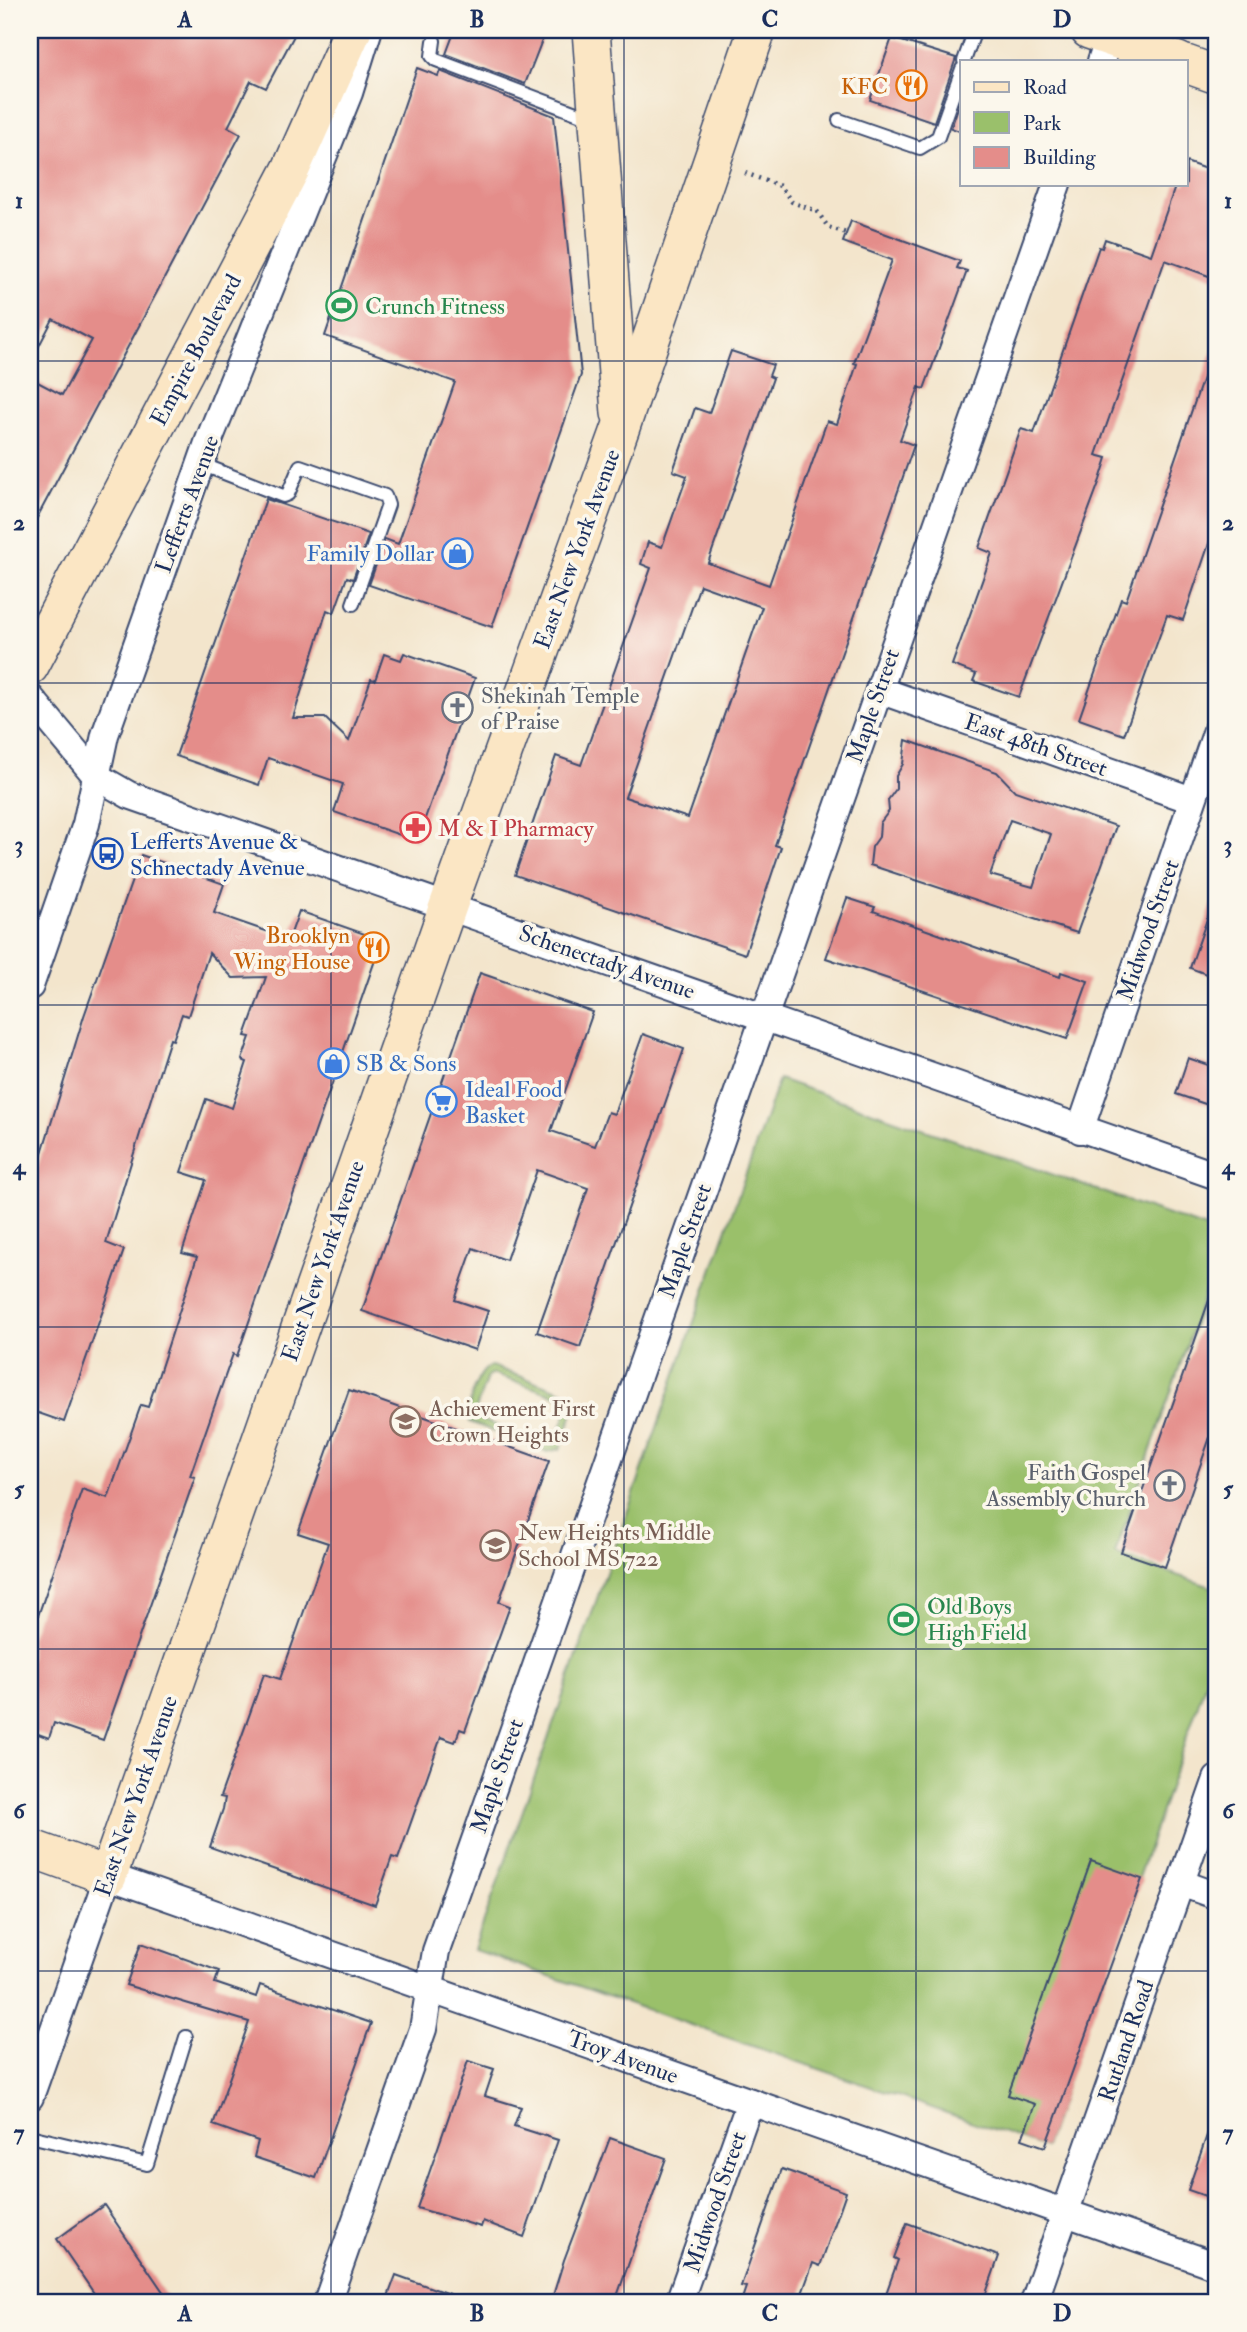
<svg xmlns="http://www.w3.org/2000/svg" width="1247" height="2332" font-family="'IM FELL Double Pica',serif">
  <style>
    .green { fill: #9ac06b; stroke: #5a7864; stroke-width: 2; fill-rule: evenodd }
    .building { fill: #e48d8a; fill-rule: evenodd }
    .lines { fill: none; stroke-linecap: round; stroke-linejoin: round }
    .lane-casing { stroke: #3b4a6e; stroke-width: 16 }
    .street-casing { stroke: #3b4a6e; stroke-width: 30 }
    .secondary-casing { stroke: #3b4a6e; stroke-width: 40 }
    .path { stroke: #3b4a6e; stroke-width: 4.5; stroke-dasharray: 2 5; stroke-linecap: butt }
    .lane { stroke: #fff; stroke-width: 12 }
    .street { stroke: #fff; stroke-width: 26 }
    .secondary { stroke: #fbe6c4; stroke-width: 37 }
    .grid { fill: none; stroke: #1b2f5e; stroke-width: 2; stroke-opacity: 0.55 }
    .labels { text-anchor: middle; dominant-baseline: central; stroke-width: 7; stroke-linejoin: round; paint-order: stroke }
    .food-label { font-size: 23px; fill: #c56008; stroke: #fbf7ec; text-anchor: end }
    .leisure-label { font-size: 23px; fill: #27864d; stroke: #fbf7ec; text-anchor: start }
    .street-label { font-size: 23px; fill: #1b2f5e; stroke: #fbf7ec }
    .shop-label { font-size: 23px; fill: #366cbe; stroke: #fbf7ec; text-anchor: start }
    .worship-label { font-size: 23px; fill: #5b616d; stroke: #fbf7ec; text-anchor: start }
    .health-label { font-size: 23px; fill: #be3a42; stroke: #fbf7ec; text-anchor: start }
    .transit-label { font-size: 23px; fill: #164399; stroke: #fbf7ec; text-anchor: start }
    .education-label { font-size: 23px; fill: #785e54; stroke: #fbf7ec; text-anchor: start }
    .neatline { fill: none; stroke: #1b2f5e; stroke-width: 2.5 }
    .grid-label { font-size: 23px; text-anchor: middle; font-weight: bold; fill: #1b2f5e }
  </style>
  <rect width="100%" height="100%" fill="#fbf7ec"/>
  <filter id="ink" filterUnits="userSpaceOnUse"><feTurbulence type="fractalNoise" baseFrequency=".0143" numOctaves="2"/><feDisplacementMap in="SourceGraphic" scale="14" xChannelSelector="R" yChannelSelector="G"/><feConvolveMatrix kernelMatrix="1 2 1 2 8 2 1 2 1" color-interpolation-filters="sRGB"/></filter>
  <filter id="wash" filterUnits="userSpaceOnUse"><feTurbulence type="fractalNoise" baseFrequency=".00686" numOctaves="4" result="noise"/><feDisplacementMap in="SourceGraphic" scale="28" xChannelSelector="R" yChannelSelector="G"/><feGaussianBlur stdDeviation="1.57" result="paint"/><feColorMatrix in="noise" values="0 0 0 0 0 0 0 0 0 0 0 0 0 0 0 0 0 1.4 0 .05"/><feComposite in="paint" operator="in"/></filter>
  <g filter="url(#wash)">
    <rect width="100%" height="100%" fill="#f3e5cc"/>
    <g class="green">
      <polygon points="779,1079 1217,1232 1217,1258 1115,1554 1217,1589 1217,1649 1045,2147 474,1950"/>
      <path d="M491 1366 573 1395 576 1405 560 1449 546 1452 470 1422C465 1408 477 1371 491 1366ZM492 1374 567 1399 569 1405 555 1444 548 1445 476 1418 475 1412 487 1377Z"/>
    </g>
    <g id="blocks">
      <g class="building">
        <polygon points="30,30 297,30 266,88 251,81 228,127 241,134 30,531 30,378 62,395 92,340 53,319 30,363"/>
        <polygon points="455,30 546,30 525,84 446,54"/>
        <polygon points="892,38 956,58 934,122 870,100"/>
        <polygon points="417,68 438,76 440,71 554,116 581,375 492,627 369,585 385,539 398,544 455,382 325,336"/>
        <polygon points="962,96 962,132 951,128"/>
        <polygon points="1186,162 1217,173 1217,279 1165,260 1096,455 1107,458 1100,480 1019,697 973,681 976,674 952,665 992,553 979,548 1021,429 1034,433 1099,247 1102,248 1105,239 1151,255 1176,184 1186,184"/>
        <path d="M851 221 960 261 957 268 967 271 924 389 919 387 900 440 914 445 775 845 781 847 745 954 515 875 556 756 581 765 651 568 641 564 648 542 662 547 687 476 673 471 695 408 709 413 731 351 773 365 769 376 773 378 708 563 769 585 827 421 837 424 857 364 854 363 892 260 843 242ZM700 585 762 607 688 818 625 797Z"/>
        <polygon points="1213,349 1217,350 1217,520 1183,620 1167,615 1124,735 1079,719 1121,599 1126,601"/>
        <polygon points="266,499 369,534 353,579 347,577 334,613 327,610 293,718 325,718 349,741 371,679 375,680 384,654 401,660 404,653 475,678 417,841 334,812 343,784 268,758 259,785 176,756"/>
        <path d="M906 740 997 772 1015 791 1116 826 1077 933 870 865 872 847 879 837 880 823 889 811 888 800 896 789V776L903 764ZM1010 820 1051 834 1033 887 990 875Z"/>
        <polygon points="141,855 224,884 214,913 289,939 299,911 382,940 237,1356 233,1354 211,1416 190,1476 195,1477 103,1740 54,1723 49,1738 30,1731 30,1639 82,1489 108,1498 141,1405 148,1407 197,1257 182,1253 206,1180 181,1172 206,1099 232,1108 247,1062 242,1060 250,1037 245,1036 266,977 233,978 209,953 188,1016 182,1014 173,1040 170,1039 153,1092 106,1243 124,1250 64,1422 30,1410 30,1192 84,1016"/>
        <polygon points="847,898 875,907 873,911 1006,958 1060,977 1061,972 1088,981 1067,1039 826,958"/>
        <polygon points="1214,899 1217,900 1217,978 1190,968"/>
        <polygon points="480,973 593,1012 551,1131 595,1146 608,1112 614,1114 643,1034 684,1049 580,1347 537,1332 588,1188 537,1170 506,1260 473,1248 463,1276 455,1300 488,1311 475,1350 362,1311"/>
        <polygon points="1188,1058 1217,1068 1217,1108 1176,1094"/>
        <polygon points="1214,1286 1217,1286 1217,1417 1165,1567 1121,1552"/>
        <polygon points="349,1390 549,1461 499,1602 510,1606 465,1731 460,1729 455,1742 441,1737 398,1859 392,1857 375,1905 210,1847 223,1809 225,1798 220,1797 264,1674 280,1679 328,1543 298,1533"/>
        <polygon points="1091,1861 1142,1879 1045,2147 1022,2139 1035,2104 1008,2095"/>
        <polygon points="141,1943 219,1971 215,1983 256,1997 260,1985 371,2023 316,2178 254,2157 258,2141 213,2125 249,2022 126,1985"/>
        <polygon points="468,2061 494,2069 485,2096 521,2107 514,2126 558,2140 524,2237 483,2221 481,2227 417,2208"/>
        <polygon points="1214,2115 1217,2116 1217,2200 1188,2190"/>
        <polygon points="610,2138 666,2158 615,2302 551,2302 564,2260"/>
        <polygon points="782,2169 846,2192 820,2266 813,2263 799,2302 741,2302 746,2287 741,2286"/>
        <polygon points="104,2205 170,2302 100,2302 57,2239"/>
        <polygon points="907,2223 999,2256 983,2302 883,2302 898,2260 894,2258"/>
        <polygon points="396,2275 463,2299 463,2302 386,2302"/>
      </g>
    </g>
  </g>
  <g filter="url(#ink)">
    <use href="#blocks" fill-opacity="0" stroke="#3b4a6e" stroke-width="2"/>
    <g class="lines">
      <defs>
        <g id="lane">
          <polyline points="434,41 432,56 436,60 592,119"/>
          <polyline points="964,61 975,30"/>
          <polyline points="839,120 920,148 938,137 962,69"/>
          <polyline points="201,464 283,496 288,494 300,466 385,496 388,505 353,604"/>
          <polyline points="30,2136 147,2164 186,2037"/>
          <polyline points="1037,2293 1064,2302"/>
        </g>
        <g id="street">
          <polyline points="1101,61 1109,37"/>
          <polyline points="879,690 1192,800"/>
          <polyline points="30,697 96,776 129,795 1217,1176"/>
          <polyline points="30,986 86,824 105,735 209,440 349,93 368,32"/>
          <polyline points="1080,1130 1217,730"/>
          <polyline points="1181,1883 1217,1896"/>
          <polyline points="30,2097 108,1876 1217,2266"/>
          <polyline points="327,2302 423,2029 436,1951 1057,184"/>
          <polyline points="679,2302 750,2102"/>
          <polyline points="1034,2302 1217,1779"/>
        </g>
        <g id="secondary">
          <polyline points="591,30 620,413"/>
          <polyline points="1089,30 1178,61"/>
          <polyline points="1186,64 1217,75"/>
          <polyline points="30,666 291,169 353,30"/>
          <polyline points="30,1848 108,1876 448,906 621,427 757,30"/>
        </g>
      </defs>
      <use href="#lane" class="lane-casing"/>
      <use href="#street" class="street-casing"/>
      <use href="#secondary" class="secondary-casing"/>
      <polyline class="path" points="745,173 780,186 792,202 817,211 828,227 846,233"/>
      <use href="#lane" class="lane"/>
      <use href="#street" class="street"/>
      <use href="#secondary" class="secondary"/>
    </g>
  </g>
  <path class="grid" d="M331 30V2302M624 30V2302M916 30V2302M30 361H1217M30 683H1217M30 1005H1217M30 1327H1217M30 1649H1217M30 1971H1217"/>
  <defs>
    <symbol id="restaurant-ring" viewBox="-11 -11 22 22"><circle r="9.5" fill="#fbf7ec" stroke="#e8710a" stroke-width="1.5"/><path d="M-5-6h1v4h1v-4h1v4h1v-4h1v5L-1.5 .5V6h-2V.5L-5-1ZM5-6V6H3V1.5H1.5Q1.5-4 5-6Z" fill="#e8710a"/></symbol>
    <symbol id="stadium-ring" viewBox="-11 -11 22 22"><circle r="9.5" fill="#fbf7ec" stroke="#2e9e5b" stroke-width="1.5"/><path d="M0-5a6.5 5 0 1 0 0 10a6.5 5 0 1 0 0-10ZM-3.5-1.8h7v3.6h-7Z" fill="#2e9e5b"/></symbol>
    <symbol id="shop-ring" viewBox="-11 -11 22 22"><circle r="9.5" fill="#fbf7ec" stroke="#3f7fe0" stroke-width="1.5"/><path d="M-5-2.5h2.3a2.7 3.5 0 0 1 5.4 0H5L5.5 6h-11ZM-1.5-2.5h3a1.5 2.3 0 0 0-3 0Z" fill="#3f7fe0"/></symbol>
    <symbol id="church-ring" viewBox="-11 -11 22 22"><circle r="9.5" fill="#fbf7ec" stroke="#6b7280" stroke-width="1.5"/><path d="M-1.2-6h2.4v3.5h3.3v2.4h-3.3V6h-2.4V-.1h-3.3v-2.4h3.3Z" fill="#6b7280"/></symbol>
    <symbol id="pharmacy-ring" viewBox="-11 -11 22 22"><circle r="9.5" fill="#fbf7ec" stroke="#e0444e" stroke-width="1.5"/><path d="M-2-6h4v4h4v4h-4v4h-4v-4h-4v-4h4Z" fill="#e0444e"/></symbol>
    <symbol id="bus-ring" viewBox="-11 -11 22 22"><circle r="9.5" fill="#fbf7ec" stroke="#1a4fb4" stroke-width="1.5"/><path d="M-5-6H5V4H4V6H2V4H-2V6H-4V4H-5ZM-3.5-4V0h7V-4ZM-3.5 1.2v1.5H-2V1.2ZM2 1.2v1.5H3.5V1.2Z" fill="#1a4fb4"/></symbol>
    <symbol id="supermarket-ring" viewBox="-11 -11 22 22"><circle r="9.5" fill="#fbf7ec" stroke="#3f7fe0" stroke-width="1.5"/><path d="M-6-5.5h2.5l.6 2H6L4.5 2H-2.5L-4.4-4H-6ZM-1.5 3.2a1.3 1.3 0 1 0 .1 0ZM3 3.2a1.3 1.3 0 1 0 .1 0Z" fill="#3f7fe0"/></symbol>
    <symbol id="school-ring" viewBox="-11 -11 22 22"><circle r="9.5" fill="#fbf7ec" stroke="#8d6e63" stroke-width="1.5"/><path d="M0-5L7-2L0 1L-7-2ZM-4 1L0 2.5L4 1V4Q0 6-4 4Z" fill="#8d6e63"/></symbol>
  </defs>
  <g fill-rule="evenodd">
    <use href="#restaurant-ring" x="894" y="68" width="35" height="35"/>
    <use href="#stadium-ring" x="324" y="288" width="35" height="35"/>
    <use href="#shop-ring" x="440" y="536" width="35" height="35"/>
    <use href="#church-ring" x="440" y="690" width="35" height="35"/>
    <use href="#pharmacy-ring" x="398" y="810" width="35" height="35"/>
    <use href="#bus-ring" x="90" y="836" width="35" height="35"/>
    <use href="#restaurant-ring" x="356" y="930" width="35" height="35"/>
    <use href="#shop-ring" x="316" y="1046" width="35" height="35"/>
    <use href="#supermarket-ring" x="424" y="1084" width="35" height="35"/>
    <use href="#school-ring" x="388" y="1404" width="35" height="35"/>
    <use href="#church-ring" x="1152" y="1468" width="35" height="35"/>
    <use href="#school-ring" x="478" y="1528" width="35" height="35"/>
    <use href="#stadium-ring" x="886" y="1602" width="35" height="35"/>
  </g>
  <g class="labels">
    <g class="food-label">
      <text x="888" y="86">KFC</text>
      <text x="350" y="935">Brooklyn<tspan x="350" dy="26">Wing House</tspan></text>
    </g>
    <g class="leisure-label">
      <text x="365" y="306">Crunch Fitness</text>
      <text x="927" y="1606">Old Boys<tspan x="927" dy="26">High Field</tspan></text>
    </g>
    <g class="street-label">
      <text transform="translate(196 350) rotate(-62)">Empire Boulevard</text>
      <text transform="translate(187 504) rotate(-70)">Lefferts Avenue</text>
      <text transform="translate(577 549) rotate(-70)">East New York Avenue</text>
      <text transform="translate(873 706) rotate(-71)">Maple Street</text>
      <text transform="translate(1036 745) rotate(19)">East 48th Street</text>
      <text transform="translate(1148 930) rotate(-71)">Midwood Street</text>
      <text transform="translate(607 962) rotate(19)">Schenectady Avenue</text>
      <text transform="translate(685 1241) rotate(-71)">Maple Street</text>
      <text transform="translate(323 1261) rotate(-71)">East New York Avenue</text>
      <text transform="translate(497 1776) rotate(-71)">Maple Street</text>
      <text transform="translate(136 1796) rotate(-71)">East New York Avenue</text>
      <text transform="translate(1126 2041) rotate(-71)">Rutland Road</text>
      <text transform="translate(623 2057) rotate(20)">Troy Avenue</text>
      <text transform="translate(715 2202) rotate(-71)">Midwood Street</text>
    </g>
    <g class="shop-label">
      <text x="434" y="553" text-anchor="end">Family Dollar</text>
      <text x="356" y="1063">SB &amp; Sons</text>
      <text x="465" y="1089">Ideal Food<tspan x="465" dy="26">Basket</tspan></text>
    </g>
    <g class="worship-label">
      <text x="481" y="695">Shekinah Temple<tspan x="481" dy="26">of Praise</tspan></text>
      <text x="1146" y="1472" text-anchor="end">Faith Gospel<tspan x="1146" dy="26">Assembly Church</tspan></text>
    </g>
    <g class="health-label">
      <text x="438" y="828">M &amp; I Pharmacy</text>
    </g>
    <g class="transit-label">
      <text x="130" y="841">Lefferts Avenue &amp;<tspan x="130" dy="26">Schnectady Avenue</tspan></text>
    </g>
    <g class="education-label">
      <text x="429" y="1408">Achievement First<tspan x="429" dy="26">Crown Heights</tspan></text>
      <text x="518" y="1532">New Heights Middle<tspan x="518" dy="26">School MS 722</tspan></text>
    </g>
  </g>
  <rect width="1247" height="2332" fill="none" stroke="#fbf7ec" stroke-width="77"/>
  <rect x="960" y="60" width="228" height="126" fill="#fbf7ec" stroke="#a1a7b3" stroke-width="2"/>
  <rect x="974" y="82" width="35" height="10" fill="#fbe6c4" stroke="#a1a7b3" stroke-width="2"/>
  <text x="1023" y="94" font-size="21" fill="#1b2f5e">Road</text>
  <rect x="974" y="112" width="35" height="21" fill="#9ac06b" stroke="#a1a7b3" stroke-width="2"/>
  <text x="1023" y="130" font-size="21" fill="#1b2f5e">Park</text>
  <rect x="974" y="147" width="35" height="21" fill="#e48d8a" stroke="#a1a7b3" stroke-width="2"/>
  <text x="1023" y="164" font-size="21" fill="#1b2f5e">Building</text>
  <rect x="38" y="38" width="1170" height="2256" class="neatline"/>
  <g class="grid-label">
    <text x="185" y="27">A</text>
    <text x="477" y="27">B</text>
    <text x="770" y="27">C</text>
    <text x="1062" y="27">D</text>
    <text x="19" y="208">1</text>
    <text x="1228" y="208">1</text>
    <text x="19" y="530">2</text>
    <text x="1228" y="530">2</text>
    <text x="19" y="852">3</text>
    <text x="1228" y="852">3</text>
    <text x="19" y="1174">4</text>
    <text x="1228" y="1174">4</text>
    <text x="19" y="1496">5</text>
    <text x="1228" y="1496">5</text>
    <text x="19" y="1818">6</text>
    <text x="1228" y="1818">6</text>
    <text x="19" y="2140">7</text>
    <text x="1228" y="2140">7</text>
    <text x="185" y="2321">A</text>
    <text x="477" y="2321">B</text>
    <text x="770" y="2321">C</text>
    <text x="1062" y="2321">D</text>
  </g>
</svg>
